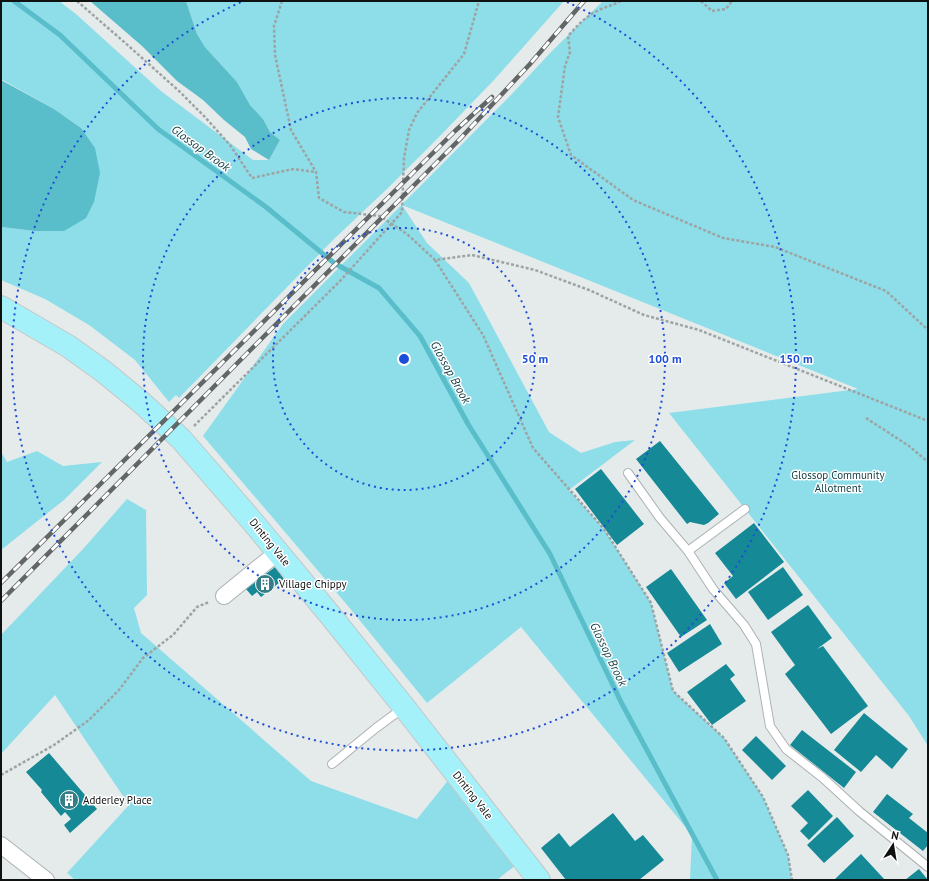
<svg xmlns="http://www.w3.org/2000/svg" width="929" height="881" font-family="'PT Sans',sans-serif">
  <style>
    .green { fill: #8ddee9 }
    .water { fill: #59beca }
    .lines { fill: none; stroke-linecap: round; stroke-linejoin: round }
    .stream { stroke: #59beca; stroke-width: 5 }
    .building { fill: #158995 }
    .service-casing { stroke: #acb2b3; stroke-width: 10 }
    .minor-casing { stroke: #acb2b3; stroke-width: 18 }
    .primary-casing { stroke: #c6c6c6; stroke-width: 24 }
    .path { stroke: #9ea3a3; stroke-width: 2.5; stroke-dasharray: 3 2; stroke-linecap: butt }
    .service { stroke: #fff; stroke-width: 8 }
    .minor { stroke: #fff; stroke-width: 16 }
    .primary { stroke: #a4f1fa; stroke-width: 22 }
    .rail-casing { stroke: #636666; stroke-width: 4.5 }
    .rail { stroke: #fff; stroke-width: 3; stroke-dasharray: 9; stroke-linecap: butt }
    .ring { fill: none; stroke: #1d4ed8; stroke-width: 2; stroke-dasharray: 2 4 }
    .labels { text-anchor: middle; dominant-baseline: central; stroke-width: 3; stroke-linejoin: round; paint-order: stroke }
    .park-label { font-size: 11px; fill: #0e3e43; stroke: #fff }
    .street-label { font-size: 11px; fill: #101212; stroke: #fff }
    .poi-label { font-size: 11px; fill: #101212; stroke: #fff; text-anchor: start }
    .water-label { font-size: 12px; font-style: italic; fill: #0e3e43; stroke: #fff }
    .centre { fill: #1d4ed8; stroke: #fff; stroke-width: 2 }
    .ring-label { font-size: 12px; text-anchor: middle; font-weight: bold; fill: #1d4ed8; stroke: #fff; stroke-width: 3; stroke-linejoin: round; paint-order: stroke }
  </style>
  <rect width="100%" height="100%" fill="#e5ebeb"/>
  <g class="green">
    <polygon points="1,1 59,1 76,14 161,91 253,160 269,160 280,140 270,132 263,119 250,105 237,82 205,47 197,34 186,1 564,1 494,80 439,137 388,188 334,239 179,398 176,395 169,402 135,360 89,325 45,299 1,280 1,227 35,231 81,128 54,109 1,79"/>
    <polygon points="603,1 928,1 928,746 909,716 669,413 858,389 402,205 427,243 469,283 549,432 581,453 615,442 635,440 569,490 604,529 651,603 673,691 724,738 763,797 788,855 792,880 690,880 692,835 521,627 427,703 348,606 203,436 283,324 509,97 552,51"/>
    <polygon points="37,451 63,466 102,462 64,500 1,550 1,452 7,462"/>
    <polygon points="127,499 146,510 147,595 134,608 141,633 311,781 417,819 450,778 517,864 497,880 75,880 67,873 129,805 55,695 1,754 1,635 83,549"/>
  </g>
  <g class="water">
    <polygon points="90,1 186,1 197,34 205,47 237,82 250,105 263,119 270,132 280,140 269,160 251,149 245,137 224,120 203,100 177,81 142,46"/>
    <polygon points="1,80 54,109 81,128 95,148 100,173 94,202 86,218 64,231 35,231 1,227"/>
  </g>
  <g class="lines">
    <polyline class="stream" points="14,1 60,35 158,129 266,207 334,263 379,288 420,336 468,424 550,554 621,702 717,880"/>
  </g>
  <g class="building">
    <polygon points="660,441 719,514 708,523 704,525 690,522 687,524 636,459"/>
    <polygon points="601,469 644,524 617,545 575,489"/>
    <polygon points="754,523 784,562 736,599 724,583 733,576 715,553"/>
    <polygon points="275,567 284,579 261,597 257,592 252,596 246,589"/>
    <polygon points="783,567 803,595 768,620 748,592"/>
    <polygon points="671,569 707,620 681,637 646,587"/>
    <polygon points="808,605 832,638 817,649 823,646 868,706 831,734 785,674 795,665 771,632"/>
    <polygon points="710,624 722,644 679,672 667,653"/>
    <polygon points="726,664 735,675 730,679 746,701 712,725 687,692"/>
    <polygon points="864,713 908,749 892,769 876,755 861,772 834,750"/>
    <polygon points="802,730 856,772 844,788 790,745"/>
    <polygon points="756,736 786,766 772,780 742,750"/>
    <polygon points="49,753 97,809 70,833 64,825 71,819 65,812 61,816 41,792 42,790 26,772"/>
    <polygon points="808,790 833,816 809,840 800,831 808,823 791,806"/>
    <polygon points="887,794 913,814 909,818 928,833 928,845 923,851 873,812"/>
    <polygon points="613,813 635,841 643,835 664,860 639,880 566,880 541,848 559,833 570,847"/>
    <polygon points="837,817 854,836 824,863 807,845"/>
    <polygon points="861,854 885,880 836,880 835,879"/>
    <polygon points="919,869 928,880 905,880"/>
  </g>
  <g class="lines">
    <defs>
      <g id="service">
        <polyline points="628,473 660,518 688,551 713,589 744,625 756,644 770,726 786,749 823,778 859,811 928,867"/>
        <polyline points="688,551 745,509"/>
        <polyline points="332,764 376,728 403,708"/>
      </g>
      <g id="minor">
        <polyline points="224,596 278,552"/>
        <polyline points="1,845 46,880"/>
      </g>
      <polyline id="primary" points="1,307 68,346 103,371 142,403 181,439 252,521 330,615 404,707 539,880"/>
    </defs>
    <use href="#service" class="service-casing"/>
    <use href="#minor" class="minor-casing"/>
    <use href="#primary" class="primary-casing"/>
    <g class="path">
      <polyline points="77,1 123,41 179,91 204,116 230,145 252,178 293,169 315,172"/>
      <polyline points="282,1 274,26 275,55 291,130 316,172 319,198 344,212 380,216 407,234 435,260 472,255 535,270 589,290 644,315 699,330 928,421"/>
      <path d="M621 1C613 5 605 7 597 11 585 17 577 26 568 36L570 52 565 66 558 117 571 155 633 200 723 238 775 247 886 291 928 330"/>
      <polyline points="701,1 712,11 726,9 732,1"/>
      <polyline points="435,260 483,335 533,448 604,529 651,603 673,691 724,738 763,797 788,855 792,880"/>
      <polyline points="866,418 909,446 928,462"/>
      <polyline points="194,426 340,281 402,212 404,158 409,130 417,113 464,54 479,1"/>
      <polyline points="1,775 54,745 89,720 119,690 143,658 173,635 197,607 209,602"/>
    </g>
    <use href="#service" class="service"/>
    <use href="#minor" class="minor"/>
    <use href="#primary" class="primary"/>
    <defs>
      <g id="rail">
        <polyline points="1,583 455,131 492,97"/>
        <polyline points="1,601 460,139 530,64 584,1"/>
      </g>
    </defs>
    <use href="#rail" class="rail-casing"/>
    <use href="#rail" class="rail"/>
  </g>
  <g class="ring">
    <circle cx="404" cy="359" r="131"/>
    <circle cx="404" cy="359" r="261"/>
    <path d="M567 2A392 392 0 1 1 241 2"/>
  </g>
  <defs>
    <symbol id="building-disc" viewBox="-11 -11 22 22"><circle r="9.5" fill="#367e87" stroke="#fff"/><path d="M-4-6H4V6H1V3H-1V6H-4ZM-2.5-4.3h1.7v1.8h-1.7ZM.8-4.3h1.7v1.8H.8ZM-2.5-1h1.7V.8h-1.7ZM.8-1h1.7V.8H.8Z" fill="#fff"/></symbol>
  </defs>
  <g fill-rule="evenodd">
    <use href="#building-disc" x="254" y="573" width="22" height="22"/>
    <use href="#building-disc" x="58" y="789" width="22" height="22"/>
  </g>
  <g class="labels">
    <g class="park-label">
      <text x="838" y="475">Glossop Community<tspan x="838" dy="13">Allotment</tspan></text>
    </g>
    <g class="street-label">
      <text transform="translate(270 542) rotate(51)">Dinting Vale</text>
      <text transform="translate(473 795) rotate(52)">Dinting Vale</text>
    </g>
    <g class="poi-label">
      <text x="279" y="584">Village Chippy</text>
      <text x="83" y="800">Adderley Place</text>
    </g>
    <g class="water-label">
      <text transform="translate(201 148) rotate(36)">Glossop Brook</text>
      <text transform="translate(451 372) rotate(61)">Glossop Brook</text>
      <text transform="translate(609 654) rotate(64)">Glossop Brook</text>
    </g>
  </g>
  <circle cx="404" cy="359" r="6" class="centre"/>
  <g class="ring-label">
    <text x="535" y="363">50 m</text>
    <text x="665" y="363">100 m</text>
    <text x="796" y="363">150 m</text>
  </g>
  <rect width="929" height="881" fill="none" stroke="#101212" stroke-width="4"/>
  <g transform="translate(893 845) rotate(12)" stroke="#ffffff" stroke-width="3" paint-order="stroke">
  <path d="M0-3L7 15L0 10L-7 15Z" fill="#101212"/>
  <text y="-6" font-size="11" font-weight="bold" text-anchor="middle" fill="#101212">N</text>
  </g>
</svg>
